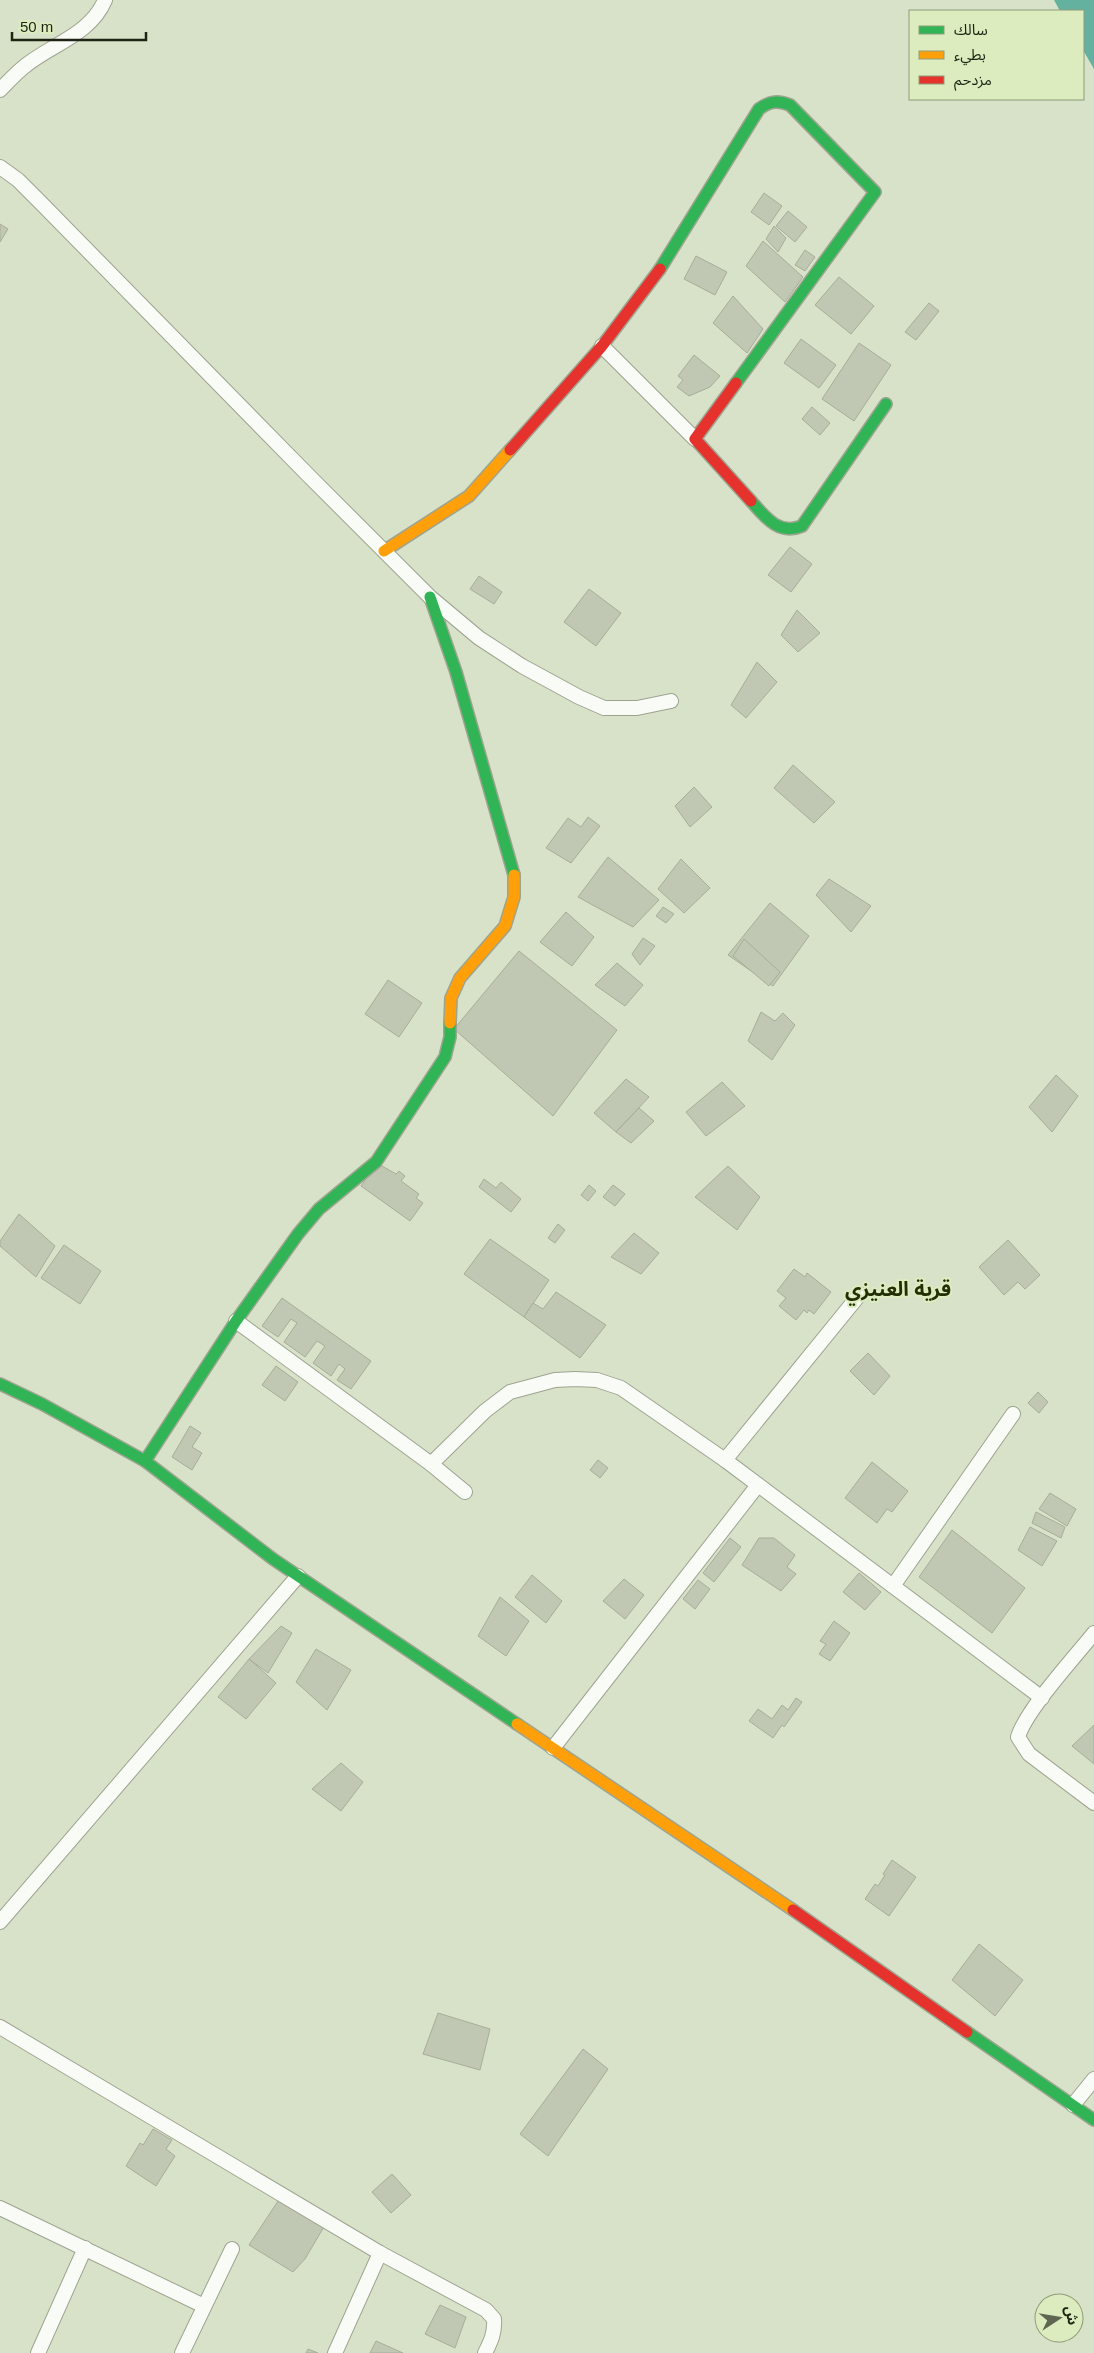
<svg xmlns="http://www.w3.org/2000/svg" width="1094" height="2353" font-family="Helvetica,'Noto Sans Arabic',sans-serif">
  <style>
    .water { fill: #65b1a0 }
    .building { fill: #c0c8b3; stroke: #a6ad9a }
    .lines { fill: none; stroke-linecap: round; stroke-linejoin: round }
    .street-casing { stroke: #9da490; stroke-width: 16 }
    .fast-casing { stroke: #9da490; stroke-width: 14 }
    .slow-casing { stroke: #9da490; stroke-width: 14 }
    .jam-casing { stroke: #9da490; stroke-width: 14 }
    .street { stroke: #f9fbf7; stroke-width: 14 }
    .fast { stroke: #30b455; stroke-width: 11 }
    .slow { stroke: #ff9f0a; stroke-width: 11 }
    .jam { stroke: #e5322d; stroke-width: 11 }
    .labels { text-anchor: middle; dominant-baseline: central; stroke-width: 4; stroke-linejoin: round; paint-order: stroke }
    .district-label { font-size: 20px; font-weight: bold; fill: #232e05; stroke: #dcecbe }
  </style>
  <rect width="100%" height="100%" fill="#d8e2c8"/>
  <polygon class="water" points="1054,0 1094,0 1094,69 1083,50 1083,11 1060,11"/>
  <g class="building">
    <polygon points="764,193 782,206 769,225 751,212"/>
    <polygon points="788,211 807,227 795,242 776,226"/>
    <polygon points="0,224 8,229 0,242"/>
    <polygon points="774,226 786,238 778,252 766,239"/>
    <polygon points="763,241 803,277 785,302 746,266"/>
    <polygon points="805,250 815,257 805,271 795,265"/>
    <polygon points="696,256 727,272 715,295 684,279"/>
    <polygon points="839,277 874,306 851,334 815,305"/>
    <polygon points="733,296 763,329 747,353 713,323"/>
    <polygon points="929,303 939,311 916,340 905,332"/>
    <polygon points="801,339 836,365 819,388 784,363"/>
    <polygon points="859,343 891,365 854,421 822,399"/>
    <polygon points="694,355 720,376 710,387 689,396 677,387 683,380 678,376"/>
    <polygon points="812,407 830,423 820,435 802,419"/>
    <polygon points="790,547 812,564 791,592 768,575"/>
    <polygon points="479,576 502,592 494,604 470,589"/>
    <polygon points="589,589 621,613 596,646 564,622"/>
    <polygon points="797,610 820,633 798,652 781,635"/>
    <polygon points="757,662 777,682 746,718 731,705"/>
    <polygon points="793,765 835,802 814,823 774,788"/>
    <polygon points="694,787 712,807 690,827 675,806"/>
    <polygon points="588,817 600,826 571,863 546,848 568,818 581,827"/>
    <polygon points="608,857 659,900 633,927 578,897"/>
    <polygon points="681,859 710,888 684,913 658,889"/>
    <polygon points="829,879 871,906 851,932 816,895"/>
    <polygon points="770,903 809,936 773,986 728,955"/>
    <polygon points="663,907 674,914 666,923 656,916"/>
    <polygon points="566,912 594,937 572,966 540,942"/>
    <polygon points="643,938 655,946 640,965 632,954"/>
    <polygon points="744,939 780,972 769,986 733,956"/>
    <polygon points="519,951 617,1030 553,1116 454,1029"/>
    <polygon points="617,963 643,985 625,1006 595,985"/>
    <polygon points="388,980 422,1003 399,1037 365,1014"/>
    <polygon points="761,1012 775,1021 783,1013 795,1025 772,1060 748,1041"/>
    <polygon points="1056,1075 1078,1096 1052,1132 1029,1107"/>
    <polygon points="626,1079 649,1097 616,1132 594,1113"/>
    <polygon points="722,1082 745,1106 706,1136 686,1112"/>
    <polygon points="639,1108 654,1121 631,1143 616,1132"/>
    <polygon points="377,1163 396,1174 399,1171 405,1176 401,1181 419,1194 416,1198 423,1203 410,1221 361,1186"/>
    <polygon points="728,1166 760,1197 737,1230 695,1197"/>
    <polygon points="484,1179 496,1188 501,1182 521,1199 511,1212 479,1187"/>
    <polygon points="589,1185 596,1191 588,1201 581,1195"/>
    <polygon points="613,1185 625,1194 615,1206 603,1197"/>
    <polygon points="19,1214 55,1246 36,1277 0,1246 0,1241"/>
    <polygon points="558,1224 565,1230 555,1243 548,1238"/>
    <polygon points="634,1233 659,1253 641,1274 611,1257"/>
    <polygon points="490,1239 549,1280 524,1317 464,1274"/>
    <polygon points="1008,1240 1040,1275 1025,1289 1018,1282 1004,1295 979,1267"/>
    <polygon points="64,1245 101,1271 80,1304 41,1278"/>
    <polygon points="794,1269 805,1277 807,1273 831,1292 814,1314 809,1310 807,1313 804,1310 796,1320 779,1306 786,1298 777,1291"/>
    <polygon points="556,1292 606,1325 580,1358 524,1317 533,1303 543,1309"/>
    <polygon points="282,1298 371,1361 351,1389 337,1380 345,1369 339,1364 331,1376 313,1363 325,1346 317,1341 305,1357 284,1342 297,1323 291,1319 278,1337 262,1326"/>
    <polygon points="868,1353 890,1376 874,1395 850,1371"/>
    <polygon points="276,1366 298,1382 285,1401 262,1385"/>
    <polygon points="1038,1392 1048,1402 1039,1413 1028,1403"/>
    <polygon points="190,1426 201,1433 192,1447 202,1453 192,1470 172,1457"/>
    <polygon points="598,1460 608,1468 600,1478 590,1470"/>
    <polygon points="872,1462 908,1491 892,1512 887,1509 877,1523 845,1498"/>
    <polygon points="1050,1493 1076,1509 1067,1526 1039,1509"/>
    <polygon points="1036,1512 1065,1527 1061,1538 1032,1523"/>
    <polygon points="1030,1527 1057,1541 1042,1566 1018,1550"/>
    <polygon points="952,1530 1025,1588 992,1633 919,1577"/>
    <polygon points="730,1538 741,1547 714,1582 703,1573"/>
    <polygon points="759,1538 774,1538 795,1555 787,1567 796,1574 781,1591 742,1565"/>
    <polygon points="859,1573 881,1592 865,1610 843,1592"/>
    <polygon points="532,1575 562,1601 546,1623 515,1597"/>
    <polygon points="624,1579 644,1595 625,1619 603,1601"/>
    <polygon points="698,1580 710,1589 695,1609 683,1599"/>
    <polygon points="500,1597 529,1621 506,1656 478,1636"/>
    <polygon points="834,1621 850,1633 830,1661 819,1654 826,1644 820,1641"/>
    <polygon points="281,1626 292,1633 268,1673 249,1659"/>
    <polygon points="316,1649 351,1670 327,1710 296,1682"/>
    <polygon points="249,1659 276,1683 246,1719 218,1697"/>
    <polygon points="796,1698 802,1702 784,1727 782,1725 773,1738 749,1721 758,1709 772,1719 782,1705 788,1710"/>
    <polygon points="1094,1725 1094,1764 1072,1746"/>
    <polygon points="341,1763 363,1782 341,1811 312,1789"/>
    <polygon points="892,1860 916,1877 889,1916 865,1899 875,1884 878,1886 885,1875 883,1874"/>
    <polygon points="979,1944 1023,1980 995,2016 952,1980"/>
    <polygon points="438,2013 490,2029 480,2070 423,2054"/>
    <polygon points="583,2049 608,2069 548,2156 520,2134"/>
    <polygon points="153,2129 172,2140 166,2149 175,2156 156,2186 126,2166 140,2143 143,2145"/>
    <polygon points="392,2174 411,2195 391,2213 372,2192"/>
    <polygon points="282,2195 325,2225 305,2259 293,2272 249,2245"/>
    <polygon points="440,2305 466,2317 455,2348 425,2334"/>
    <polygon points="376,2341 403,2353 370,2353"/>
    <polygon points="308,2349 318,2353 306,2353"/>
  </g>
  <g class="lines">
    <defs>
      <g id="street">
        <path d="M0 90C8 82 16 73 25 66 52 44 90 35 105 0"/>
        <polyline points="0,167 18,180 41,203 309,476 430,597 479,638 522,666 579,697 604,708 637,708 671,701"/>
        <polyline points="602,346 695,439"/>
        <polyline points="236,1321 431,1464 465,1492"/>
        <polyline points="725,1460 860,1294"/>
        <polyline points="431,1464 485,1411 510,1392 555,1380 575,1379 597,1380 621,1388 725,1460 1042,1698"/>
        <polyline points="893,1586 1013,1414"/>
        <path d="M1094 1633C1075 1657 1026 1710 1018 1737L1029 1754 1094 1803"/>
        <polyline points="553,1748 758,1485"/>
        <polyline points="0,1922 298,1576"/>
        <path d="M0 2027 380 2253 486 2310 494 2319C495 2333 491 2341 485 2353"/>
        <polyline points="1073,2105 1094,2079"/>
        <polyline points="0,2208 204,2306"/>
        <polyline points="38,2353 85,2248"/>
        <polyline points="182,2353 232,2249"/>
        <polyline points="335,2353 380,2253"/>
      </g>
      <g id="fast">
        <path d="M660 269 759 109C770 101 778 100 790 105L875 192 736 383"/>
        <path d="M751 501C765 517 779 536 802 526L886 404"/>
        <polyline points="430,597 456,672 514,875"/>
        <polyline points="0,1384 42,1404 145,1461 273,1559 517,1724"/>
        <polyline points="145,1461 236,1321 298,1234 319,1209 376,1162 445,1057 450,1037 450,1023"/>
        <polyline points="967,2032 1094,2120"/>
      </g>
      <g id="slow">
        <polyline points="384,551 469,496 510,450"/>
        <polyline points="450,1023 451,998 460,978 505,926 514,897 514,875"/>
        <polyline points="517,1724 793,1910"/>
      </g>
      <g id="jam">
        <polyline points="736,383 695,439 751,501"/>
        <polyline points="510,450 602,346 660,269"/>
        <polyline points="793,1910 967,2032"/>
      </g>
    </defs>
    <use href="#street" class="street-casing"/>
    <use href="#fast" class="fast-casing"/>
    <use href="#slow" class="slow-casing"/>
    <use href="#jam" class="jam-casing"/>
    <use href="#street" class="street"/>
    <use href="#fast" class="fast"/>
    <use href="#slow" class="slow"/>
    <use href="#jam" class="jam"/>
  </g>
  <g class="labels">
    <g class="district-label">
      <text x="898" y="1289">قرية العنيزي</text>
    </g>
  </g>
  <rect x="909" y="10" width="175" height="90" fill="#dcecbe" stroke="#909c7a"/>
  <rect x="919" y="26" width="25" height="8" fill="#30b455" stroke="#909c7a"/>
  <text x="954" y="35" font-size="15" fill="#1e2413">سالك</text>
  <rect x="919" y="51" width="25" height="8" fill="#ff9f0a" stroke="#909c7a"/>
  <text x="954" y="60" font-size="15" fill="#1e2413">بطيء</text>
  <rect x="919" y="76" width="25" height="8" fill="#e5322d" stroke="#909c7a"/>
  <text x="954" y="85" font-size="15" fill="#1e2413">مزدحم</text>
  <g transform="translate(1059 2318) rotate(78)"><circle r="24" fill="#dcecbe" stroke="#909c7a"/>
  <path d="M0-4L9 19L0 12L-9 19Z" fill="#5f6652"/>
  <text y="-8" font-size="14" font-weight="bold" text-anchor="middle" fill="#1e2413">ش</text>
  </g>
  <path d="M12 32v8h134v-8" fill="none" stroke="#1e2413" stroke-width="2.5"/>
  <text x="20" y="32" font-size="15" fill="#1e2413" stroke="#dcecbe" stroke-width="4" paint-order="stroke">50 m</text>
</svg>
